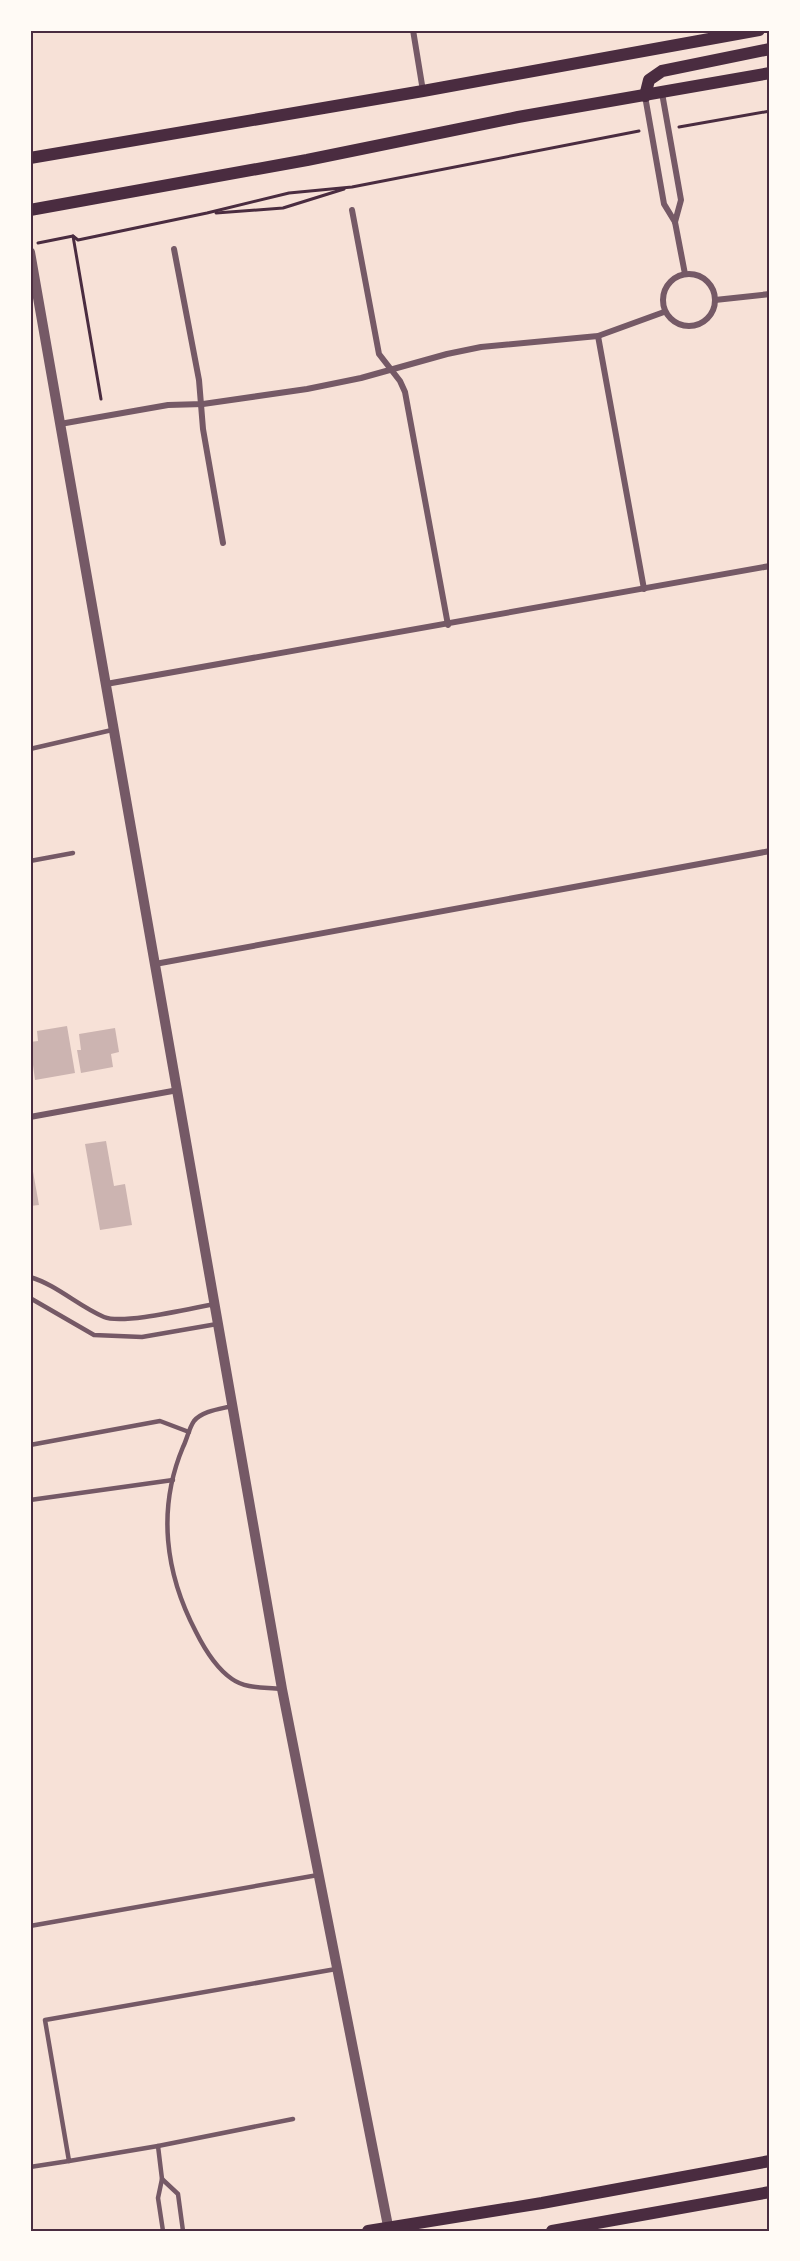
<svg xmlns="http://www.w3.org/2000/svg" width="800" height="2261" font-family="'Alegreya Sans',sans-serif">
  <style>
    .building { fill: #ccb4b1 }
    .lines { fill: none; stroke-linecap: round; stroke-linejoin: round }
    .path { stroke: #4a2c40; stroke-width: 3 }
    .service { stroke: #755966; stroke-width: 4.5 }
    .minor { stroke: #755966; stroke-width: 6 }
    .tertiary { stroke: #755966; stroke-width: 10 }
    .secondary { stroke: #4a2c40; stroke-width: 12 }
    .neatline { fill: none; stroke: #4a2c40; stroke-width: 2 }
  </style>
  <rect width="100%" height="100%" fill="#f7e1d7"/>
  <g class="building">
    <polygon points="67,1026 75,1073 35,1080 30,1042 38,1041 37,1031"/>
    <polygon points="115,1028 119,1052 111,1054 113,1067 81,1073 77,1050 81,1050 79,1034"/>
    <polygon points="106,1141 114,1186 125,1184 132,1225 100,1230 85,1144"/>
    <polygon points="30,1155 39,1205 30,1206"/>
  </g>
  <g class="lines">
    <g class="path">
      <polyline points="679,127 770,111"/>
      <polyline points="216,213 283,208 344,189"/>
      <polyline points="73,236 101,399"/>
      <polyline points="38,243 73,236 78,240 207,213 289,193 352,187 639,131"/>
    </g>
    <g class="service">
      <polyline points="30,749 112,730"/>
      <polyline points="30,861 73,853"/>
      <path d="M30 1277C57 1285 78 1306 104 1317 123 1325 192 1308 215 1304"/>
      <polyline points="30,1298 94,1335 142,1337 217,1324"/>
      <path d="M232 1406C220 1409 202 1411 194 1421 189 1428 187 1439 183 1447 157 1509 165 1573 196 1632 204 1648 216 1668 232 1679 246 1689 264 1687 281 1689"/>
      <polyline points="30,1445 160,1421 189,1432"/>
      <polyline points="30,1500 173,1480"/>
      <polyline points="30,1926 318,1875"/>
      <polyline points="158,2146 293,2119"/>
      <polyline points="30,2167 69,2161"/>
      <polyline points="162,2179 178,2194 183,2231"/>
      <polyline points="163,2231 158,2198 162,2179 158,2146 69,2161 45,2020 336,1969"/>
    </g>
    <g class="minor">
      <polyline points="413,30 423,91"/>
      <polyline points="662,93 681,200 675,222"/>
      <polyline points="645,96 664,204 675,222 685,274"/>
      <polyline points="352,210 379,354 400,381 405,392 448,625"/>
      <polyline points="174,249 199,380 203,429 223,543"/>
      <circle cx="689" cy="300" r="26"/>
      <polyline points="715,300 770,294"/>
      <polyline points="598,336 644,589"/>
      <polyline points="60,424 168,405 203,404 307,389 361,378 447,354 481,347 598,336 664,312"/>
      <polyline points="106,684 770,566"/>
      <polyline points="155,964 770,851"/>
      <polyline points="30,1117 178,1090"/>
    </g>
    <polyline class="tertiary" points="30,252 282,1689 389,2231"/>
    <g class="secondary">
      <polyline points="645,96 649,80 662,71 770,49"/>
      <polyline points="30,158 423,91 759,30"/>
      <polyline points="30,210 307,160 518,117 770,73"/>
      <polyline points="368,2231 542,2203 770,2161"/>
      <polyline points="552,2231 770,2192"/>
    </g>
  </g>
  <rect width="800" height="2261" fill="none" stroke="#fffaf5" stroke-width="63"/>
  <rect x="32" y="32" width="736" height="2198" class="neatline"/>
</svg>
